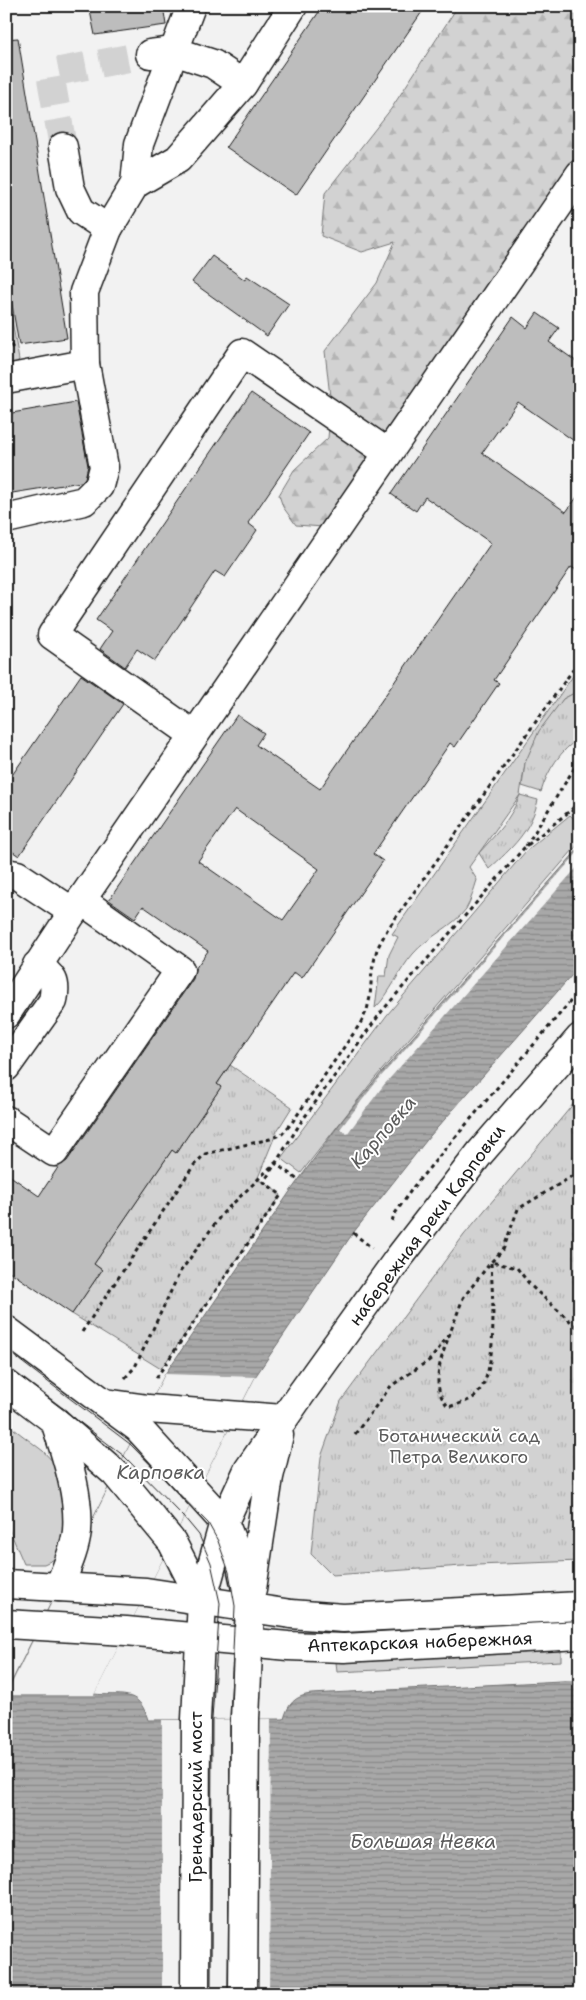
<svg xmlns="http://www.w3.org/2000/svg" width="586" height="2000" font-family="'Shantell Sans',sans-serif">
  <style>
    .grass { fill: #d2d2d2; stroke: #777 }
    .forest { fill: url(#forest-firs); stroke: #777 }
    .park { fill: url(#park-tufts); stroke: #777 }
    .water { fill: url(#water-rules); stroke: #707070 }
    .pier { fill: #f2f2f2 }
    .building { fill: #bdbdbd; stroke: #1c1c1c; fill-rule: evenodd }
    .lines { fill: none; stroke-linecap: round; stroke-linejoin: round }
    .minor-tunnel { stroke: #d2d2d2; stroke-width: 28; stroke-dasharray: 28 14; stroke-linecap: butt }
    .minor-casing { stroke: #1c1c1c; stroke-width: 31 }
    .path { stroke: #1c1c1c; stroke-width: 3; stroke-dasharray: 4 4; stroke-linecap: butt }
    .minor { stroke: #fff; stroke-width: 28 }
    .tram { stroke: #1c1c1c; stroke-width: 1 }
    .labels { text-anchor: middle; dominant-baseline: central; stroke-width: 4; stroke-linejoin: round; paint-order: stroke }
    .street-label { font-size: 18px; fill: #1c1c1c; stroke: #fff }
    .park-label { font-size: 18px; fill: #5c5c5c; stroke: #fff }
    .water-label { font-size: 19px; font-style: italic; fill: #5b5b5b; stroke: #fff }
  </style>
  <defs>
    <pattern id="forest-firs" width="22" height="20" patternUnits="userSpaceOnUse" patternTransform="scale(1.25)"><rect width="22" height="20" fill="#d2d2d2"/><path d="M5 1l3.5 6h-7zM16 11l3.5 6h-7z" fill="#b4b4b4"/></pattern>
    <pattern id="park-tufts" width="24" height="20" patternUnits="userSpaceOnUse" patternTransform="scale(1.25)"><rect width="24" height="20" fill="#d2d2d2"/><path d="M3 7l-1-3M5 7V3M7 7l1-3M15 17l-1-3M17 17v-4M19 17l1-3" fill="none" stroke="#b4b4b4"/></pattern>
    <pattern id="water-rules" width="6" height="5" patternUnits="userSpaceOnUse" patternTransform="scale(1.25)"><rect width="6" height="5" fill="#a8a8a8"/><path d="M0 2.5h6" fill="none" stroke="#888"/></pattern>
  </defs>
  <rect width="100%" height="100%" fill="#f2f2f2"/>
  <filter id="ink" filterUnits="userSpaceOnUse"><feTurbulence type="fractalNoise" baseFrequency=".02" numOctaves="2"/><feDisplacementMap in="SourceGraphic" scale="10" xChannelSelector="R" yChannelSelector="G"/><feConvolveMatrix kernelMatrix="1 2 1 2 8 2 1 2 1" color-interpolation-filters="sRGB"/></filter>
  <g filter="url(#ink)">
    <g class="grass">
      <path d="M580 666V690L563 699 525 763 520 795 469 867 477 880C474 889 471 901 466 909 454 926 427 937 413 954 398 971 391 993 375 1008L379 976H386L389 955 398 937 392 934Z"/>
      <polygon points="570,815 580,824 580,842 375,1078 301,1173 281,1158 387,1015 465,923 526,851"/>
      <polygon points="6,1423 43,1451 55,1464 69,1526 57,1558 44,1564 24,1564 6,1522"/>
      <polygon points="561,1650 561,1661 337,1672 336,1662"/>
    </g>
    <polygon class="forest" points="458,6 580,6 580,156 323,527 296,525 283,507 279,495 294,470 328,438 331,406 325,351 377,283 395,242 362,252 321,236 325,193 391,109"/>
    <g class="park">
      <polygon points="6,287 19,360 11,367 6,368"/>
      <path d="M580 690V738C561 749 547 771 541 792L522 786 525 763 539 731 563 699Z"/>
      <path d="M520 795 538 800C531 831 512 848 489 869L479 853C496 834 511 819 520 795Z"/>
      <polygon points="230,1065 292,1107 277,1131 257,1180 264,1182 281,1195 161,1369 72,1314 102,1270 94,1264 172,1150 176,1153 221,1087 217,1084"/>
      <polygon points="580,1096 580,1561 477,1565 332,1575 311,1554 321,1457 341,1401 464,1235"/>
    </g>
    <path class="water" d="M580 847V966L430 1136 353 1233 255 1377 94 1694C120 1697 139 1687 148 1720L284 1719C288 1704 295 1696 311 1694L580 1680V1994H6V1693L165 1374 289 1193 341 1122 376 1079Z"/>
    <g class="pier">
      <polygon points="580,850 580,864 383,1086 347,1134 340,1129 377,1081"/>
      <polygon points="165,1374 255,1377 94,1695 6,1695"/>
      <polygon points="271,1719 269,1994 162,1994 162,1720"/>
    </g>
    <g class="building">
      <polygon points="89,6 163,6 166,25 95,35"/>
      <polygon points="323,6 426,6 296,195 226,147"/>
      <polygon points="18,38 67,338 19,345 6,270 6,39"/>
      <polygon points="212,256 245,280 247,276 289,304 267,336 192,282"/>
      <path d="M537 313 559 328 549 342 580 364V445L518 402 482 453 566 512 580 493V572L571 567 494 680 499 683 455 747 450 743 373 854 383 861 302 978 294 972 217 1084 221 1087 176 1153 172 1150 94 1264 102 1270 72 1314 6 1269V1173L39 1196 59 1166 67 1161 193 979 195 969 208 951 143 906 135 918 109 900 237 715 264 733 256 745 320 789 491 543 425 497 416 511 391 494 513 317 527 328ZM235 809 319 869 283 920 198 861Z"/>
      <polygon points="251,393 309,433 248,523 257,530 225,577 215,571 155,661 137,649 125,667 100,649 112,631 96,620"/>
      <polygon points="76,402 88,466 85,478 81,482 6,494 6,414"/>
      <polygon points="81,675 123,704 19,856 6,847 6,784"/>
    </g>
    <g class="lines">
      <polyline class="minor-tunnel" points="63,147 50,73 150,54"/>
      <defs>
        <g id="minor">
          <polyline points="150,54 174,51 213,64 243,84"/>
          <polyline points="63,147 70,188 81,211 108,229"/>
          <polyline points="135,184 178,159 243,84 293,6"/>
          <polyline points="6,379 85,364"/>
          <polyline points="6,519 84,501 99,486 104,467 85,364 84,292 108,229 135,184 139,144 191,6"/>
          <polyline points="194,735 52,635 242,353 388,453"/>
          <polyline points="6,873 17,875 73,912"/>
          <polyline points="6,1014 73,912 580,174"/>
          <path d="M6 1067 53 1001C57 981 53 977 37 965"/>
          <polyline points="6,1120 54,1152 180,970 81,900"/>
          <polyline points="6,1330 138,1428 224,1522 240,1561 250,1608 245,1719 243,1994"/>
          <polyline points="6,1384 55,1421 115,1473 172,1542 202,1601"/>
          <polyline points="105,1403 148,1409 283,1419"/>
          <path d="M55 1421C66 1456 80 1494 77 1531 75 1550 66 1569 59 1587"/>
          <polyline points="6,1584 146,1592 291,1614 343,1618 580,1606"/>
          <polyline points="252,1589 269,1477 279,1435"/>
          <polyline points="6,1624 126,1631 288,1646 344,1648 580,1635"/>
          <polyline points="195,1994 196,1719 202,1601 224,1522 248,1470 301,1394 398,1259 480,1153 580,1038"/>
        </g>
      </defs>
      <use href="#minor" class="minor-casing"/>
      <g class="path">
        <polyline points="6,338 14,350"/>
        <polyline points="571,810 580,818"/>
        <polyline points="526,846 580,759"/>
        <polyline points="392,1221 394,1215 414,1186 580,990"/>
        <polyline points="353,1233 372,1248"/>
        <polyline points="82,1332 194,1165 205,1154 270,1139 282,1134 291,1124 360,1024 367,1010 370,997 372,970 377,949 387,930 580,660"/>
        <path d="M450 1333C442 1356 428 1387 449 1407 456 1404 468 1402 474 1397 500 1377 492 1292 491 1262L517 1268 531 1286 580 1330"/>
        <polyline points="125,1378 135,1367 180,1272 222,1214 275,1163 298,1180"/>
        <polyline points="156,1378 281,1195 264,1182 301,1122 382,1011 524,848 571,810 580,800"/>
        <polyline points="355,1434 391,1386 431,1359 450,1333 463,1298 491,1262 503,1250 518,1209 566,1180 580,1170"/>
      </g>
      <use href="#minor" class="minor"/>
      <g class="tram">
        <polyline points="6,1350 130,1444 208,1523 218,1541 229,1572 235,1606 230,1719 228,1994"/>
        <polyline points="6,1366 124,1456 184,1517 199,1535 211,1563 220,1603 212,1719 211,1994"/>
      </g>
    </g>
  </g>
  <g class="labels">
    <g class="street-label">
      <text transform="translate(427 1225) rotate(-53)">набережная реки Карповки</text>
      <text transform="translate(420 1642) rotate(-2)">Аптекарская набережная</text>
      <text transform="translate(196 1797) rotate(-90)">Гренадерский мост</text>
    </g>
    <g class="park-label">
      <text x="459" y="1436">Ботанический сад<tspan x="459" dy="21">Петра Великого</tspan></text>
    </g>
    <g class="water-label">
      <text transform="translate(383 1132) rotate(-49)">Карповка</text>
      <text x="161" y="1472">Карповка</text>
      <text x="423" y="1841">Большая Невка</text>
    </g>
  </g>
  <rect width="586" height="2000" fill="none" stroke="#fff" stroke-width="25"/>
  <rect x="12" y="12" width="561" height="1975" fill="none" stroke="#1c1c1c" stroke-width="2" filter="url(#ink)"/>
</svg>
